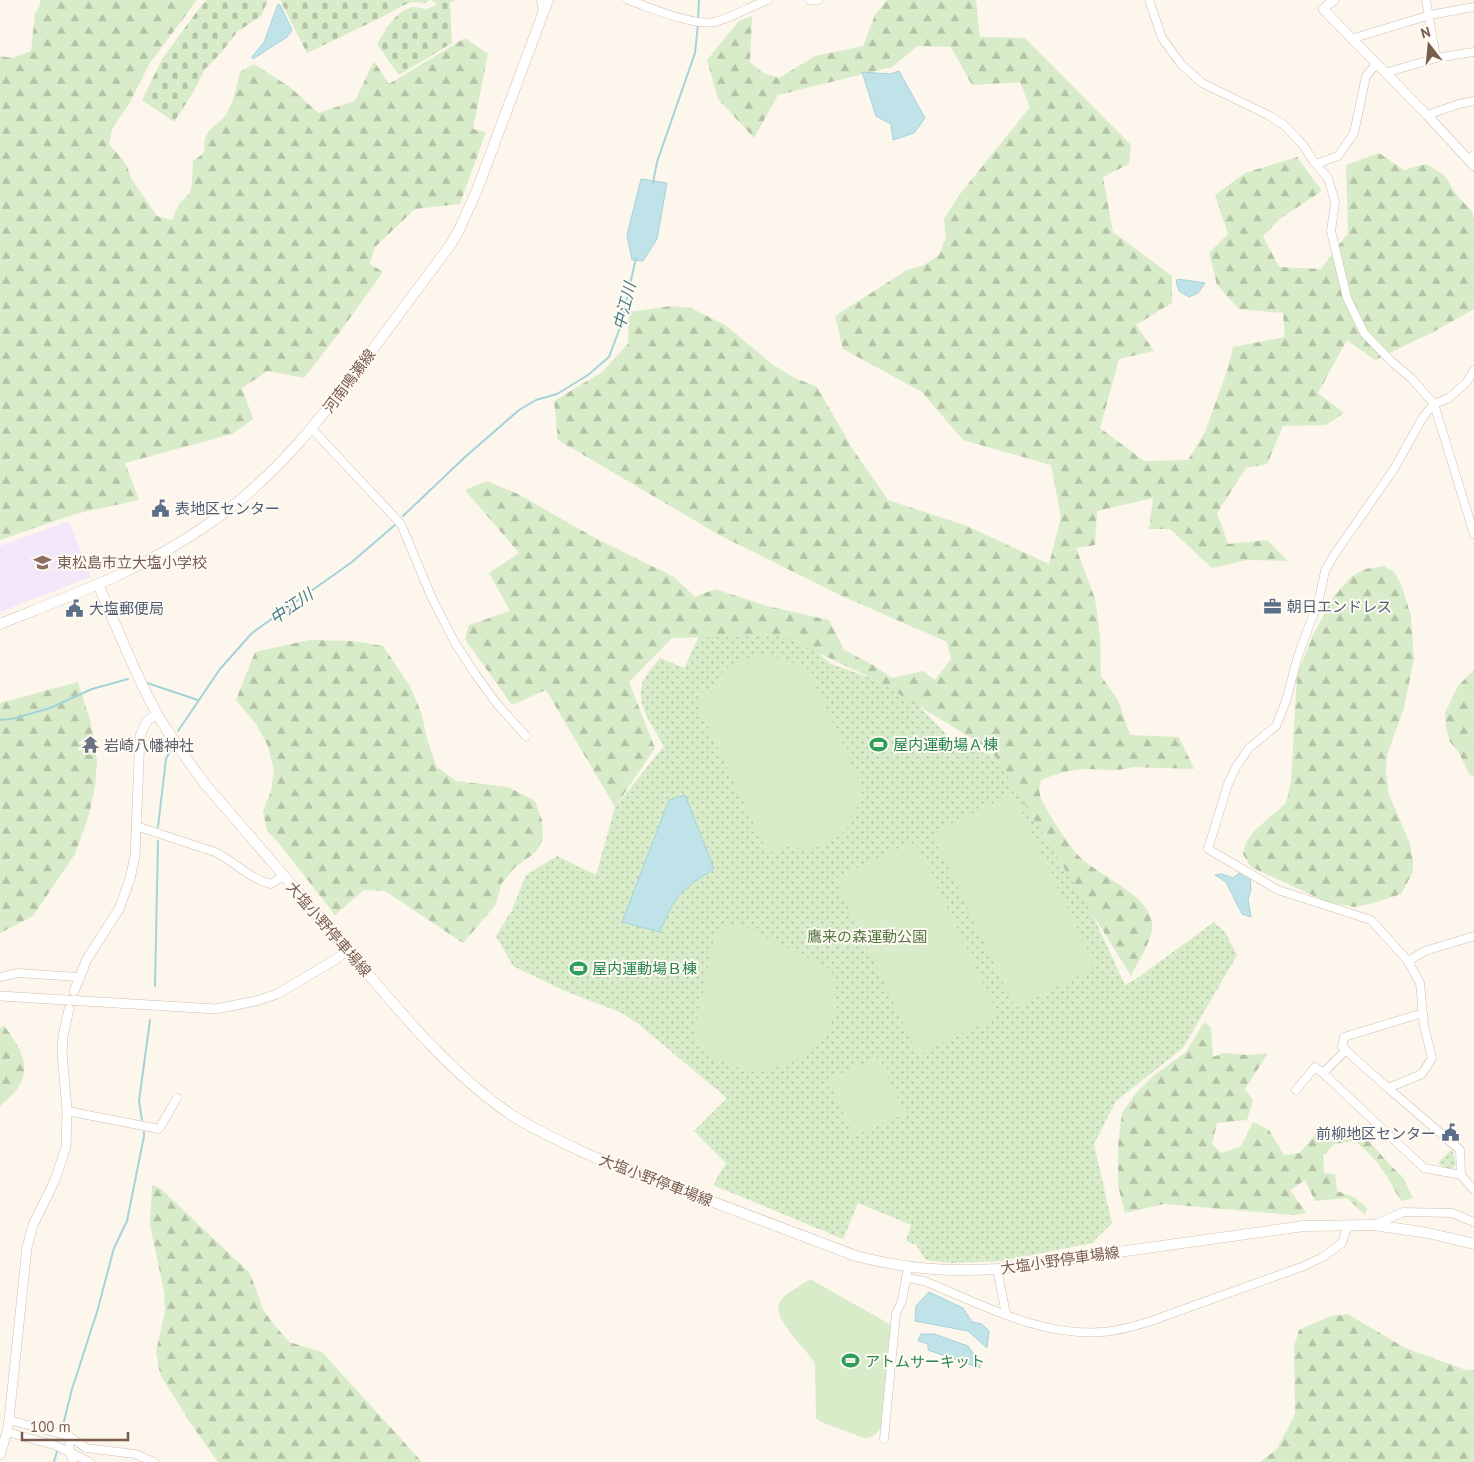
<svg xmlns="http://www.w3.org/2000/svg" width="1474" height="1462" font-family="'PT Sans','Noto Sans JP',sans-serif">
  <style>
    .education { fill: #f3e8fa }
    .grass { fill: url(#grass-dots) }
    .forest { fill: url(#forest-firs) }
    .cemetery { fill: url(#cemetery-stones) }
    .pitch { fill: #d8ecc9 }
    .water { fill: #bfe3e8; stroke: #a5d3da }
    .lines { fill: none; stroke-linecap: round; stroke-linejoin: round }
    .stream { stroke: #a5d3da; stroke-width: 2 }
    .minor-casing { stroke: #d1beb0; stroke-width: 9 }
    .tertiary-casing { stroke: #d1beb0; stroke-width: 10 }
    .secondary-casing { stroke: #d6c0b0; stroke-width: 11 }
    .minor { stroke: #fff; stroke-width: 8 }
    .tertiary { stroke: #fff; stroke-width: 9 }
    .secondary { stroke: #fff; stroke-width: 10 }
    .labels { text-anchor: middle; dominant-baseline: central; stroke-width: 4; stroke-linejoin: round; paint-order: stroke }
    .street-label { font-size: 15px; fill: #7a5c4d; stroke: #fffaf3 }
    .service-label { font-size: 15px; fill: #4e5e75; stroke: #fffaf3; text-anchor: start }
    .education-label { font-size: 15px; fill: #785e54; stroke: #fffaf3; text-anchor: start }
    .leisure-label { font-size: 15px; fill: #27864d; stroke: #fffaf3; text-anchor: start }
    .worship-label { font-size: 15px; fill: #5b616d; stroke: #fffaf3; text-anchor: start }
    .park-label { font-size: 15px; fill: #537a41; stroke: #fffaf3 }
    .water-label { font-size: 16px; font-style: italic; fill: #437c86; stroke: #fffaf3 }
  </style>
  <defs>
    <pattern id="grass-dots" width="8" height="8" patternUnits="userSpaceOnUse" patternTransform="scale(1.25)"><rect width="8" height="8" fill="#d8ecc9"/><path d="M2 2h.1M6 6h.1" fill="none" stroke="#b4c2a5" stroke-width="1.8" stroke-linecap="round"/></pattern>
    <pattern id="forest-firs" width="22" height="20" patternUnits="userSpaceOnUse" patternTransform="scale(1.25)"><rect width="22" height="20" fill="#d8ecc9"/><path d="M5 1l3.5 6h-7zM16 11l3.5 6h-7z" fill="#b4c2a5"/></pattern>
    <pattern id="cemetery-stones" width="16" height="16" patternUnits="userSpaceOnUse" patternTransform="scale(1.25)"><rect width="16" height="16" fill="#d8ecc9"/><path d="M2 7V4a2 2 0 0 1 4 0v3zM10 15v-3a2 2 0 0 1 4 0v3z" fill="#b4c2a5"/></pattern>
  </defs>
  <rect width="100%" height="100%" fill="#fdf6ec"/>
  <polygon class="education" points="69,521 91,577 0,612 0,546"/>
  <g class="grass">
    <path d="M704 626 769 630 811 647 831 664 874 679 915 702 951 739 981 752 1021 758 1125 985 1136 979 1214 922 1225 932 1237 955 1183 1048 1116 1101 1094 1144 1112 1223 1092 1243 1002 1261 950 1263 926 1260 916 1245 906 1241 911 1225 858 1203 843 1239 713 1185 726 1163 694 1131 727 1098 637 1023 622 1013 565 991 513 966 496 936 512 910 526 875 557 856 596 875 615 807 664 746C654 728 636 706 642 684 644 675 655 665 660 658L684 668Z"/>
    <polygon points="1452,1149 1456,1165 1451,1169 1442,1166 1438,1163"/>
  </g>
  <g class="forest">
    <path d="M40 0H197L150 63 129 104 112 129 109 144 122 159 127 166 131 178 157 216 172 220 179 204 190 193 192 183 193 161C211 150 201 148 206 136 210 127 220 123 225 116 234 103 236 87 240 72L254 64 290 87 318 113 355 101 374 61 389 84 465 38 488 54 473 129 486 132 460 204 415 209 375 247 370 264 383 272 342 329 304 378 268 371 242 388 253 419 232 434 125 463 139 500 75 514 0 540V56L12 58 31 51 35 14 40 5Z"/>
    <path d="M887 0H976L980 37 1025 38 1131 145 1129 164 1103 177 1113 232 1172 276V303L1136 325 1154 351 1119 359 1100 428 1144 461 1188 460 1205 432 1228 368 1233 347 1285 337 1283 313 1239 309 1217 285 1209 253 1228 234 1215 195 1245 173 1297 157 1322 191 1281 218 1263 236 1279 267 1321 269 1348 233 1346 165 1379 153 1404 170 1426 164 1444 175 1458 197 1472 211 1474 219V309L1433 332 1375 360 1347 340 1318 393 1344 413 1326 425 1283 426 1267 464 1246 468 1217 513 1228 544 1267 540 1288 561 1247 560 1212 568 1170 529H1149L1153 498 1097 511 1095 545 1076 548 1095 599 1100 635 1101 676 1118 700 1130 735 1179 737 1194 769 1132 767C1117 772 1102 769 1088 769 1071 769 1056 774 1041 780 1040 785 1039 791 1040 795 1043 807 1070 847 1079 856 1098 877 1157 896 1152 930 1149 945 1138 962 1131 976L991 750 874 679 782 636 672 638 629 682 655 748 615 807 546 690 512 705 465 639 469 625 510 611 489 573 519 553 465 490 487 481 518 494 595 538 674 577 695 597 715 589 767 606 829 620 844 650 873 665 892 678 923 671 935 680 951 659 947 642 842 596 721 536 558 440 554 401 602 372 628 344 629 312 671 306 691 308 725 325 772 364 793 377 817 387 852 448 888 500 967 526 1049 564 1061 518 1051 465 963 440 922 392 843 349 835 316 907 270 924 265 939 255 946 237 944 219 960 194 1030 107 1020 82 972 85 951 47 918 46 892 67 778 95 754 138 718 99 707 60 739 21 752 16 750 62 763 73 779 78 815 56 863 46 875 15Z"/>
    <polygon points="1384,566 1395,573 1402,587 1411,616 1414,659 1404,708 1387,755 1386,771 1389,794 1410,844 1413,861 1413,872 1401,894 1374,903 1354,907 1327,902 1251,867 1243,854 1246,842 1254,831 1286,803 1291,782 1297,675 1313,635 1334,596 1352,576 1366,569"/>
    <polygon points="309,640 353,641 383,646 410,686 421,712 428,743 437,767 456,781 508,787 535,801 542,820 543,838 536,852 515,867 502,883 495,906 463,943 385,891 364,890 335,915 277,841 267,831 263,811 271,791 274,769 267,744 256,724 236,700 255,652"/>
    <polygon points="1474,670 1474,776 1470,775 1458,751 1450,742 1446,727 1445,713 1458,686"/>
    <polygon points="78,682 91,723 97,761 95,787 88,818 75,854 33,916 0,933 0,703"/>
    <path d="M1204 1022 1211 1027 1213 1057 1224 1053 1248 1055 1268 1053 1245 1089 1253 1100 1247 1120 1217 1123 1212 1144 1222 1153 1241 1146 1253 1122 1269 1130 1284 1155 1300 1153 1313 1137 1325 1128 1340 1133 1348 1127 1361 1129 1365 1137 1391 1166 1402 1176 1413 1198 1401 1201C1387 1177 1378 1157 1354 1141L1334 1144 1323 1156 1324 1173 1335 1174 1337 1191 1354 1197 1367 1208 1365 1215 1347 1198 1315 1201 1305 1180 1290 1190 1306 1213 1294 1215 1164 1204 1125 1213 1118 1186V1144L1122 1113 1135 1094 1153 1076 1186 1052Z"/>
    <path d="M4 1025C16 1043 33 1064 19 1086 15 1094 6 1100 0 1106V1028Z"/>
    <polygon points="152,1185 160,1188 250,1273 263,1309 271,1321 289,1342 322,1352 422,1462 218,1462 191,1424 160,1374 156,1352 165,1311 164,1292 150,1224"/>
    <polygon points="1348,1314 1405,1348 1466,1370 1474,1370 1474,1462 1260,1462 1277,1449 1295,1414 1294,1346 1299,1330 1330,1316"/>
  </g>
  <g class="cemetery">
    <polygon points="207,0 268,0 261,16 237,32 221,53 205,69 194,91 174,122 142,100 162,59 201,6"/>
    <polygon points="280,0 430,0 425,3 412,2 404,5 380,18 307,53"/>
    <path d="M432 0H456L450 3 452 43 399 75 377 44C385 31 396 10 413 7 418 7 421 9 425 9 429 9 433 6 437 5Z"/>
  </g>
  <g class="pitch">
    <path d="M765 655C791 659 795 661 813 680L862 786 859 802 854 819 845 831 829 843 811 849 792 848 782 845 777 855 766 849 697 704 700 692 712 693C714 687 717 679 721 674 732 661 749 657 765 655Z"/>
    <polygon points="1013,794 1093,962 1091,970 1015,1008 934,837 938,830"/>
    <polygon points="910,843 917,845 996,1010 994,1018 918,1055 835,879"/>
    <path d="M737 922 832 970C834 984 837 998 834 1012 826 1050 781 1076 744 1069 733 1067 718 1061 709 1053 704 1049 699 1041 694 1036L715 933Z"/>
    <polygon points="879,1057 905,1114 853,1136 828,1079"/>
    <path d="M810 1279 893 1326 882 1426C877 1434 873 1438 864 1438L821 1422 816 1418 815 1364C808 1349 768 1317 781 1300 786 1293 802 1285 810 1279Z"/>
  </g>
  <g class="water">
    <polygon points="278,4 280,5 292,30 287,37 253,59 252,57 264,42"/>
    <polygon points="899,71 925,118 914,133 893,140 891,124 876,116 862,72 890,74"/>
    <polygon points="641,179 667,183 657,239 643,261 632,260 627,235"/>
    <polygon points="1178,279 1205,283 1198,293 1189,297 1179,291 1176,281"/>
    <path d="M685 795 714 869C682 889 674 896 660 932L622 922 669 800Z"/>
    <polygon points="1241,872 1250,876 1251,890 1248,899 1251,917 1242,914 1226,882 1215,875 1222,874 1233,878"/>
    <polygon points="929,1292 963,1308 972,1322 982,1324 989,1331 987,1348 968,1331 915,1321 916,1306"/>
    <polygon points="921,1334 934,1334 968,1346 979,1362 980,1368 928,1350 928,1344 918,1341"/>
  </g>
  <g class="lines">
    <g class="stream">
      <polyline points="698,20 699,0"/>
      <polyline points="653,183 657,162 695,53 698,24"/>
      <polyline points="403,516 465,457 519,410 536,400 557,394 588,375 609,357 621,325 636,258"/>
      <polyline points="147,683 198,700"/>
      <polyline points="0,720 12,719 50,708 92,689 128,679"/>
      <polyline points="178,731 220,669 252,633 352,562 396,524"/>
      <polyline points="158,827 166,759 170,751"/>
      <polyline points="155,986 158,841"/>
      <polyline points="142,1120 139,1101 150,1020"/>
      <polyline points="62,1429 72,1389 97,1312 114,1248 127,1221 144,1136 144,1132"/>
      <polyline points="54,1462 57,1451"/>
    </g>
    <defs>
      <g id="minor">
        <polyline points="541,0 543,13"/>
        <path d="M628 0C650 7 691 26 714 22 733 18 750 6 768 0"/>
        <polyline points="810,0 818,0"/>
        <polyline points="1149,0 1162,38 1181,64 1202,83 1268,115 1284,125 1303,145 1314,162 1328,178 1335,202 1331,231 1347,298 1364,333 1391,361 1411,378 1434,404 1474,534"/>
        <polyline points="1426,0 1436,58"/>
        <polyline points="1351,39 1430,15 1474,7"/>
        <polyline points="1385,73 1436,58 1474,52"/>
        <polyline points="1427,115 1459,104 1474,101"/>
        <polyline points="1467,159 1474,155"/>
        <polyline points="1316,164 1338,156 1354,133 1366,76 1376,64"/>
        <polyline points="1474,370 1466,383 1449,398 1434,404 1423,417 1394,469 1334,555 1325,571 1319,599 1298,656 1286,701 1276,726 1249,748 1236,767 1228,784 1208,849 1278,890 1371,920 1408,961 1420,983 1424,1026 1432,1058 1422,1074 1388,1088 1460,1150 1461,1175 1474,1190"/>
        <polyline points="312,429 401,524 431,596 455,643 476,675 497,704 526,736"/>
        <path d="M136 826 215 852C234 861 251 880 271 884L283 876"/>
        <polyline points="1408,961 1425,951 1474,936"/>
        <polyline points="0,977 18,973 78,977"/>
        <polyline points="1323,1073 1346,1050"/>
        <polyline points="1388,1088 1342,1047 1344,1037 1423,1013"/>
        <polyline points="1296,1090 1315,1067 1323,1073 1424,1168 1461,1175"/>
        <polyline points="67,1111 159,1129 177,1098"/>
        <polyline points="1374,1225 1403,1212 1452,1213 1474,1222"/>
        <polyline points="997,1269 1006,1314"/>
        <path d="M907 1278 924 1281C981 1304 1040 1337 1103 1332 1119 1331 1135 1326 1151 1321L1304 1266 1323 1257 1342 1243 1348 1225"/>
        <polyline points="9,1420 69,1436 86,1448 135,1454 154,1462"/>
        <polyline points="7,1432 54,1445 90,1462"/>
        <polyline points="69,1436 70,1453 73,1462"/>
        <polyline points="884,1439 896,1313 902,1301 908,1267"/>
      </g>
      <g id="tertiary">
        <polyline points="1334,0 1323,9 1427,115 1474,166"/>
        <polyline points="74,991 87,959 119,909 130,879 135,856 140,736 147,721 157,714"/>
        <polyline points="0,996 216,1009 256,1001 277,994 333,961 348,950"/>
        <polyline points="0,1455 7,1432 9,1420 27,1247 33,1225 55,1180 66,1147 67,1111 62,1052 63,1036 69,1009"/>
      </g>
      <g id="secondary">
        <path d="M98 584C117 628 134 672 157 714 171 738 188 761 205 784 254 841 304 899 353 956 401 1013 449 1072 510 1114 536 1131 566 1144 594 1157L856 1256C907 1269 945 1272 997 1269L1304 1226 1374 1225 1428 1233 1474 1244"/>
        <path d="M0 624C70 596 142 570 204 527 273 481 321 419 370 353 397 317 424 280 451 244L459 230 477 190 548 0"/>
      </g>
    </defs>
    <use href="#minor" class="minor-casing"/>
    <use href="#tertiary" class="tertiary-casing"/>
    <use href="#secondary" class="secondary-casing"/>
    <use href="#minor" class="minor"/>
    <use href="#tertiary" class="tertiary"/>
    <use href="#secondary" class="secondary"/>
  </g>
  <defs>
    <symbol id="civic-bare" viewBox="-9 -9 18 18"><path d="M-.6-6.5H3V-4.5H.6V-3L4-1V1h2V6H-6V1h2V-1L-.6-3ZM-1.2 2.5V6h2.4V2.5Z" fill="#5c6f8a" stroke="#fffaf3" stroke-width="2.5" paint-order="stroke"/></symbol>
    <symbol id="school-bare" viewBox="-9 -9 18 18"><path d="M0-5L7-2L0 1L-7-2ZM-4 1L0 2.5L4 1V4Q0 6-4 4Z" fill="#8d6e63" stroke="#fffaf3" stroke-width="2.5" paint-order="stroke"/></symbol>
    <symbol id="office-bare" viewBox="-9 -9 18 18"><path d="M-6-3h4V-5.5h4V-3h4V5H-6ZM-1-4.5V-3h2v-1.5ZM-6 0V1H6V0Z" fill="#5c6f8a" stroke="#fffaf3" stroke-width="2.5" paint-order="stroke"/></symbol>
    <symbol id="stadium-bare" viewBox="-9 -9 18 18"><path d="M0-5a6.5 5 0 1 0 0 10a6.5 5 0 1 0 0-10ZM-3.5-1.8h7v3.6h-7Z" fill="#2e9e5b" stroke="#fffaf3" stroke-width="2.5" paint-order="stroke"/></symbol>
    <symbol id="temple-bare" viewBox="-9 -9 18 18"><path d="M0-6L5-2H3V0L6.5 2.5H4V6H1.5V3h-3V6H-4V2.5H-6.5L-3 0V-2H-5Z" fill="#6b7280" stroke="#fffaf3" stroke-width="2.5" paint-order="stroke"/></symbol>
  </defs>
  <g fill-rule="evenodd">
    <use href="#civic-bare" x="148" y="496" width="25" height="25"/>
    <use href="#school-bare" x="30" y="550" width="25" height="25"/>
    <use href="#office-bare" x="1260" y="594" width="25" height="25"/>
    <use href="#civic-bare" x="62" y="596" width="25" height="25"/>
    <use href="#stadium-bare" x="866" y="732" width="25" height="25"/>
    <use href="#temple-bare" x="78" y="732" width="25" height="25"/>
    <use href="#stadium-bare" x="566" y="956" width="25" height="25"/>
    <use href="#civic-bare" x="1438" y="1120" width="25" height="25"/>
    <use href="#stadium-bare" x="838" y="1348" width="25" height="25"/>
  </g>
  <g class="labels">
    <g class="street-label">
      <text transform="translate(349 381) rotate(-53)">河南鳴瀬線</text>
      <text transform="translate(329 929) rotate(49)">大塩小野停車場線</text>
      <text transform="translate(656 1180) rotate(21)">大塩小野停車場線</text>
      <text transform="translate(1060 1260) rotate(-8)">大塩小野停車場線</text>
    </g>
    <g class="service-label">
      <text x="175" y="508">表地区センター</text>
      <text x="1287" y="606">朝日エンドレス</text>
      <text x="89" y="608">大塩郵便局</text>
      <text x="1436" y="1133" text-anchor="end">前柳地区センター</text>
    </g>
    <g class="education-label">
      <text x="57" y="562">東松島市立大塩小学校</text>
    </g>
    <g class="leisure-label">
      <text x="893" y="744">屋内運動場Ａ棟</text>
      <text x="592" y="968">屋内運動場Ｂ棟</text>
      <text x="865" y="1361">アトムサーキット</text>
    </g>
    <g class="worship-label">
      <text x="104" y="745">岩崎八幡神社</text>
    </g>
    <g class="park-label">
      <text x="867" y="936">鷹来の森運動公園</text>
    </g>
    <g class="water-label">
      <text transform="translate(624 306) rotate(-76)">中江川</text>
      <text transform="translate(291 606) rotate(-35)">中江川</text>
    </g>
  </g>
  <g transform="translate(1429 45) rotate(344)" stroke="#fffaf3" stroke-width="4" paint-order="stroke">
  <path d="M0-4L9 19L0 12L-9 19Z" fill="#7a5c4d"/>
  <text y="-8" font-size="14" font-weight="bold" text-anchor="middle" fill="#7a5c4d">N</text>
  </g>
  <path d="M22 1432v8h106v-8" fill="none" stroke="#7a5c4d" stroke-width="2.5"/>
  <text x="30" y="1432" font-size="15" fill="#7a5c4d" stroke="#fffaf3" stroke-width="4" paint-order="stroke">100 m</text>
</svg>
